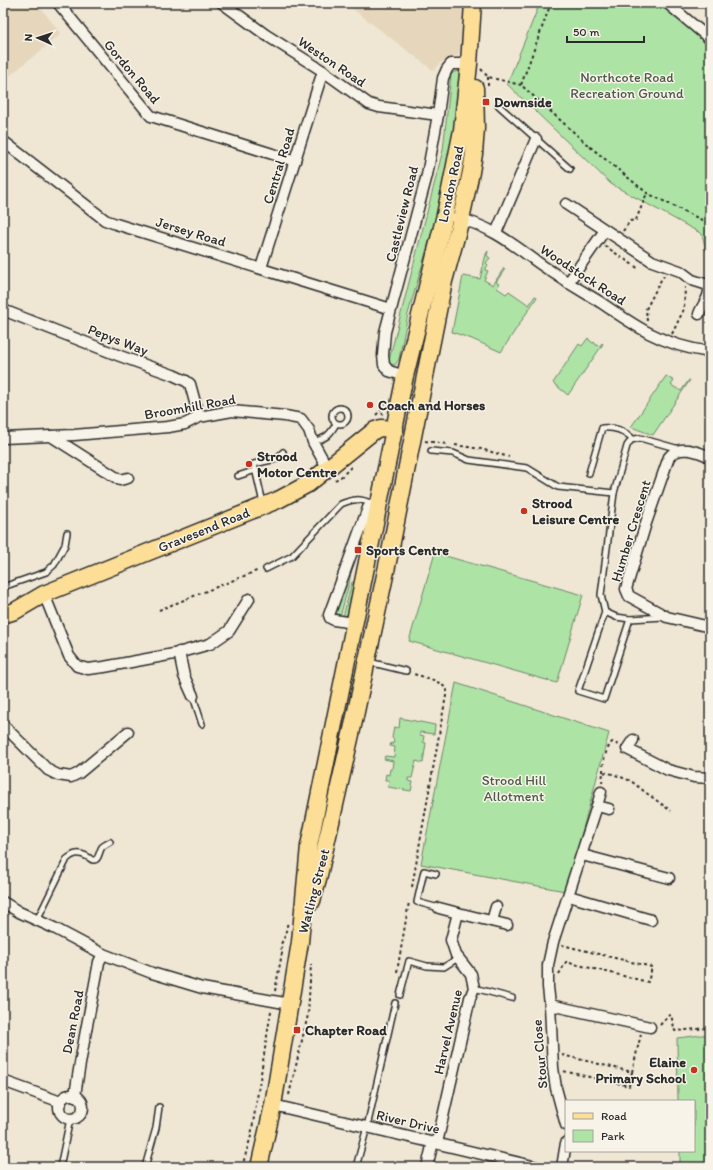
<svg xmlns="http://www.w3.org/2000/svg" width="713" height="1170" font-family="Itim,sans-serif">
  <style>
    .built { fill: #e6d7bc }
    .green { fill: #ade3a5; stroke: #6c8768 }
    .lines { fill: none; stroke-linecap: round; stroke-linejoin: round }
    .service-casing { stroke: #2b2b2b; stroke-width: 8 }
    .minor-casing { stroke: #2b2b2b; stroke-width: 13 }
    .primary-casing { stroke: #2b2b2b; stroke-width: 19 }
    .path { stroke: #2b2b2b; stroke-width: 2; stroke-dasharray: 3 3; stroke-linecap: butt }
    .service { stroke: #f7f3e8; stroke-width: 5 }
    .minor { stroke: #f7f3e8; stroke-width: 10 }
    .primary { stroke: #fcde96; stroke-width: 16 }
    .poi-dot { fill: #c8321e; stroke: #f7f3e8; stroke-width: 1.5 }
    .labels { text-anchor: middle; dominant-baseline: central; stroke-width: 3; stroke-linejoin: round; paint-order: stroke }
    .street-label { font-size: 14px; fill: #2b2b2b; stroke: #f7f3e8 }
    .park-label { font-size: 14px; fill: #4c594a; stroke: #f7f3e8 }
    .poi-label { font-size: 14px; font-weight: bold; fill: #2b2b2b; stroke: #f7f3e8; text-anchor: start }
  </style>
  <rect width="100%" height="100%" fill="#efe6d4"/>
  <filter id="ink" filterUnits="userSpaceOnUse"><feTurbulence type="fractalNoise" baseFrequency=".025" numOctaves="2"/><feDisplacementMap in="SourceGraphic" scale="8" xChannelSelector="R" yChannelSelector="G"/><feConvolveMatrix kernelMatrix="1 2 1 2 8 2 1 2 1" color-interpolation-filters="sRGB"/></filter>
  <g filter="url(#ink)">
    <g class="built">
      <polygon points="3,3 37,3 61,34 3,81"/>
      <polygon points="345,3 467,3 459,55 449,58 440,63 434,71"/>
    </g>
    <g class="green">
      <polygon points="540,3 664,3 710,39 710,249 706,251 702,234 611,184 507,84"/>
      <polygon points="460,71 455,136 435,221 408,314 399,359 395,365 388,364 443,150 451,75 454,72"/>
      <polygon points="488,251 487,256 490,258 486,263 488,265 485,270 488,271 484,280 493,285 504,268 505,269 496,282 499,284 497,288 506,294 509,291 529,305 535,296 537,297 501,352 472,339 452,332 463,276 480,279 486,254"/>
      <polygon points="588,338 589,339 589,340 593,343 594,342 596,345 600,346 602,343 603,344 568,395 553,383 579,344 582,346"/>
      <polygon points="666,376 674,381 671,385 681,391 689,380 690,380 653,435 631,427"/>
      <polygon points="435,553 583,595 557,683 409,641"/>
      <polygon points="352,566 349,584 340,617 337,616 335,613"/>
      <polygon points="352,582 354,583 353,600 348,614 343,617"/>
      <polygon points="456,683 609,733 572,869 565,891 421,864"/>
      <polygon points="400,718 435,725 434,734 420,732 420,735 424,736 423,742 426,743 423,763 416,761 412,778 408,778 408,781 413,782 411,791 388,787 389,780 385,780 386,774 389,775 390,769 392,769 393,761 384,759 385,756 394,757 395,747 390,746 391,743 393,744 394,740 392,738 394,727 399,728"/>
      <polygon points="710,1034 710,1167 680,1167 680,1151 694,1151 694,1101 678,1101 677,1038"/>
    </g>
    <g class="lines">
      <defs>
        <g id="service">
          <polyline points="498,105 570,169"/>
          <circle cx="340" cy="416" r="8"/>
          <path d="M313 442C326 438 329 436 336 424"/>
          <polyline points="431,451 453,453 469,460 527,468 558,487 614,493"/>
          <path d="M589 473 602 428C615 427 623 430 633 439"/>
          <polyline points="238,476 256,470"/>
          <polyline points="263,503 254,464 276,459 283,452"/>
          <path d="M266 569 292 556 341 504C353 499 360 498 372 504"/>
          <polyline points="3,587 46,572 54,565 65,545 67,533"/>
          <polyline points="605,612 578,691 604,699 630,619"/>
          <polyline points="664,617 630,619 616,617 605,612 601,595 614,493 627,446 631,440 640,438 679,449"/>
          <polyline points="369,662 406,671"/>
          <polyline points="193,696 202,724"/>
          <polyline points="436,874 424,871 417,902 439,908"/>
          <path d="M37 920 67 859C74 853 79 852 88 857 90 858 91 860 93 860 99 861 99 851 102 847 104 845 107 844 110 842"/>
          <polyline points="474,988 512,998"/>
          <polyline points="400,995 409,961 427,966 444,967 458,958"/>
          <polyline points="60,1167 70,1119"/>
          <polyline points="145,1167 156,1128 159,1107"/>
          <polyline points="356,1167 367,1127 395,1003"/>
        </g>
        <g id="minor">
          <polyline points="58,3 151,116 295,161"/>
          <polyline points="222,3 266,35 323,71 369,104 379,107 438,115"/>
          <polyline points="667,3 710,39"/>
          <polyline points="3,141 105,220 116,224 391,309"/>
          <path d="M566 204 652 261 680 271 692 280 708 285C712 297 702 304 699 314"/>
          <path d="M456 218C490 225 515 246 543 266 562 279 581 291 600 302 616 313 632 324 649 333 668 343 689 349 710 352"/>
          <polyline points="496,233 536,139"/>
          <polyline points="261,268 323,71"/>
          <polyline points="568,283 605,230"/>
          <polyline points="3,310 120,356 173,375 186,381 190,384 199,417"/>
          <polyline points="405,376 389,371 384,365 383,355 385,332 427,175 438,115 443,78 447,69 451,64 469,64"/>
          <polyline points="51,436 120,480 128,478"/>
          <polyline points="3,438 74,435 168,427 185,424 199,417 232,411 285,416 301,419 309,430 313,442 328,469"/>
          <path d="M710 457C697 451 679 444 669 457L646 523 626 589 629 596 667 617 710 627"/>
          <polyline points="44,594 69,656 77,666 88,669 104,667 174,654 210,644 229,631 249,599"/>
          <polyline points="354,623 334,620 330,618 329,615 368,508 372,504 379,505"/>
          <polyline points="179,652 184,676 193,696"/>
          <polyline points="3,725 48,770 58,775 71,777 79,773 128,732"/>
          <polyline points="633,740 627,749 668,770 694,777 710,778"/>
          <polyline points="597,806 601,792"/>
          <polyline points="582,855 669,878"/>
          <polyline points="569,896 651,920"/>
          <polyline points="3,902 19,912 54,928 103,954 152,973 202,988 290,1004"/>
          <polyline points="439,908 458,913"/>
          <polyline points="492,921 496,907"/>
          <polyline points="550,1005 650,1027"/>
          <polyline points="3,1081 61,1102"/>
          <circle cx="71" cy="1107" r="12"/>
          <path d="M75 1096C81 1051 91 1007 99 962L103 954"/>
          <polyline points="273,1105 537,1167"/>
          <polyline points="566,1125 556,1088 553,1068 550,1005 548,987 548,965 553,942 597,806 609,809"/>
          <polyline points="437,1143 470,998 474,988 471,974 456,955 451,940 458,913 507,925"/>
          <polyline points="427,1167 433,1142"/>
          <polyline points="562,1167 566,1143"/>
        </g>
        <g id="primary">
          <polyline points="3,615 15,611 44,594 278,500 308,484 375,430 381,428 395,429"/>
          <polyline points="312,901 319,875 354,721 390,552 444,281 461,219 471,172 474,154 476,128 475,88"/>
          <polyline points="259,1167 273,1105 300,942 309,846 405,376 445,215 462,130 469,64 473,3"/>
        </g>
      </defs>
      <use href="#service" class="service-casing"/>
      <use href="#minor" class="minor-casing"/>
      <use href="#primary" class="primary-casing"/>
      <g class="path">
        <polyline points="551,3 521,85 589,146 647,193 710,224"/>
        <polyline points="651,3 659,10"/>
        <polyline points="481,69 488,77 521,85"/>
        <polyline points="488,77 488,87"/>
        <polyline points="708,223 706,239 710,258"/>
        <polyline points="623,231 630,221 636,220 647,193"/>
        <polyline points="605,246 639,269"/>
        <polyline points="647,321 646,309 661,280 664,276"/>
        <polyline points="672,334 684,309 685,287"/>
        <polyline points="376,415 381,410"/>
        <polyline points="383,415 381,410 386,400"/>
        <polyline points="425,441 447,444"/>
        <polyline points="455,445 481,449 509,457"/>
        <polyline points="335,480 342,476 353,465"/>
        <polyline points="159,610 259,570"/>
        <path d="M603 772C603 761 605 751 612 742L619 745"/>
        <polyline points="602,783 603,772 613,774 631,781 645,792 671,811"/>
        <path d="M412 887 447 690C440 680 424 677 413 674"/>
        <polyline points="397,972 409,902"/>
        <polyline points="559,974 566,962 648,982 652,967 562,945"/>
        <polyline points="275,991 282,953 281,944 285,936 288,921"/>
        <polyline points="660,1025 668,1016 671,1015 675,1031 710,1028"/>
        <polyline points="562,1055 632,1072 629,1086 563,1071"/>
        <polyline points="632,1072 641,1034"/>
        <polyline points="289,1095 308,1015 311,964"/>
        <polyline points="242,1167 251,1136 271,1011"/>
      </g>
      <use href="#service" class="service"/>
      <use href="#minor" class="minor"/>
      <use href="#primary" class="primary"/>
    </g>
  </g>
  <g class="poi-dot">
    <rect x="482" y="98" width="8" height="8" rx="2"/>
    <circle cx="370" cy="405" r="4"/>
    <circle cx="249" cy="464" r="4"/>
    <circle cx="524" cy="511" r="4"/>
    <rect x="354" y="546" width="8" height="8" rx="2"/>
    <rect x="293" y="1026" width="8" height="8" rx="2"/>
    <circle cx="694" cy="1070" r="4"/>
  </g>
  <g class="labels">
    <g class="street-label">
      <text transform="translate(332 62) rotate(34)">Weston Road</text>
      <text transform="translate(132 72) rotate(50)">Gordon Road</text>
      <text transform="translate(279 166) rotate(-73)">Central Road</text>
      <text transform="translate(451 184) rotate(-78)">London Road</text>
      <text transform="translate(402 214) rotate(-76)">Castleview Road</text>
      <text transform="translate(191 232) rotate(17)">Jersey Road</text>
      <text transform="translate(583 275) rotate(33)">Woodstock Road</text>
      <text transform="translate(118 340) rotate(21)">Pepys Way</text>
      <text transform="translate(190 407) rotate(-10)">Broomhill Road</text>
      <text transform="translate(204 530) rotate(-22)">Gravesend Road</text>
      <text transform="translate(631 531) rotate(-73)">Humber Crescent</text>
      <text transform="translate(314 891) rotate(-75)">Watling Street</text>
      <text transform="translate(73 1022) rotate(-79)">Dean Road</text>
      <text transform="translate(448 1032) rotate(-77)">Harvel Avenue</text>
      <text transform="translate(540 1054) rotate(-95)">Stour Close</text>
      <text transform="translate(408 1122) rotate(13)">River Drive</text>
    </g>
    <g class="park-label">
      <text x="627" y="77">Northcote Road<tspan x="627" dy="16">Recreation Ground</tspan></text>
      <text x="514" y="780">Strood Hill<tspan x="514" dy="16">Allotment</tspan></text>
    </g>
    <g class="poi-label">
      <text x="494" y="102">Downside</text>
      <text x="378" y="405">Coach and Horses</text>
      <text x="257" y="456">Strood<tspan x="257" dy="16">Motor Centre</tspan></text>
      <text x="532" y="503">Strood<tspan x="532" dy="16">Leisure Centre</tspan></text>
      <text x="366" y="550">Sports Centre</text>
      <text x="305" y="1030">Chapter Road</text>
      <text x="686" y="1062" text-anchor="end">Elaine<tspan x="686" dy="16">Primary School</tspan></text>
    </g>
  </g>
  <rect width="713" height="1170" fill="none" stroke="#f7f3e8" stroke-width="16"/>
  <rect x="8" y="8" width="697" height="1154" fill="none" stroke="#2b2b2b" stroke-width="1.5" filter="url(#ink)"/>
  <rect x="565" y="1100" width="130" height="52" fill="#f7f3e8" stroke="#a5a39c"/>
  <rect x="573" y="1113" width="20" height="6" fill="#fcde96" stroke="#a5a39c"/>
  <text x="601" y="1120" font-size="12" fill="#2b2b2b">Road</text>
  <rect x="573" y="1130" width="20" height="12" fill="#ade3a5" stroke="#a5a39c"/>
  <text x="601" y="1140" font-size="12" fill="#2b2b2b">Park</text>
  <g transform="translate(38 38) rotate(273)" stroke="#f7f3e8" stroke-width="3" paint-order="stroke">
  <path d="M0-3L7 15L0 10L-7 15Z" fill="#2b2b2b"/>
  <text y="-6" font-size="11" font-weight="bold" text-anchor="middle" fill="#2b2b2b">N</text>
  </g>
  <path d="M567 36v6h77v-6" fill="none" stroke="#2b2b2b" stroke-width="2"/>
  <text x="573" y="36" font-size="12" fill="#2b2b2b" stroke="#f7f3e8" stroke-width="3" paint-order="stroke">50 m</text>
</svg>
